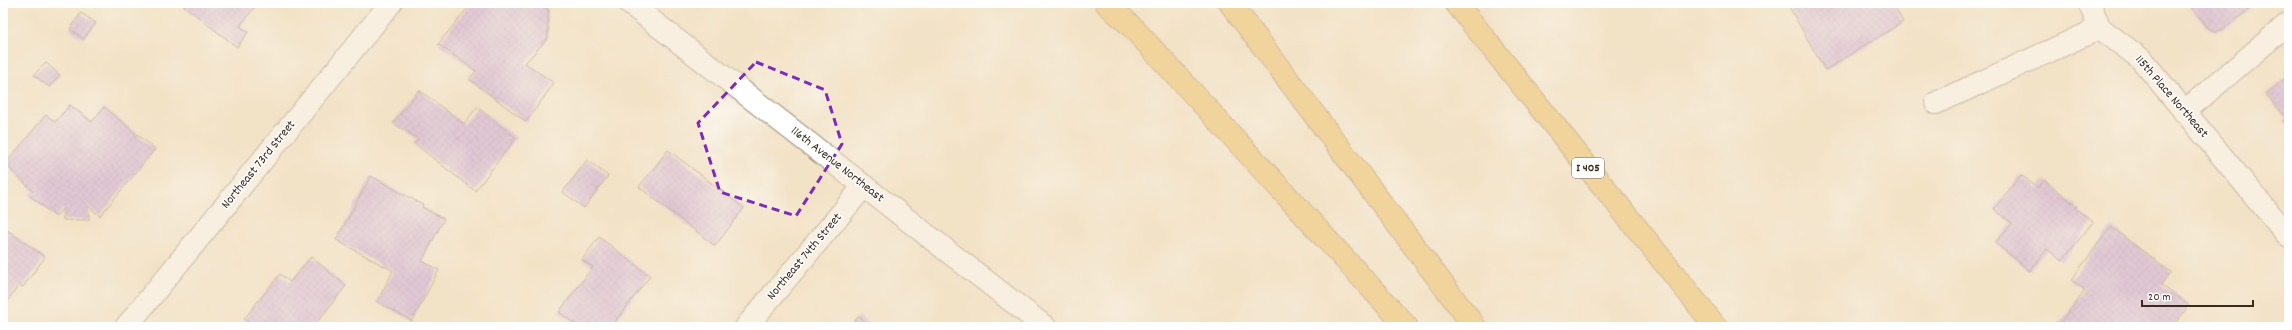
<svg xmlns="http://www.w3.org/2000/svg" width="2292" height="330" font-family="Dekko,sans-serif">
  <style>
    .building { fill: url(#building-cross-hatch) }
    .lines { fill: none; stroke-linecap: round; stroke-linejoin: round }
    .minor-casing { stroke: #968672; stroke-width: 24 }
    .highway-casing { stroke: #968672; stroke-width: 24 }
    .minor { stroke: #fff; stroke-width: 22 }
    .highway { stroke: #f0c469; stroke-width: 22 }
    .marked { fill: none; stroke: #7b2cbf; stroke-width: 3; stroke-dasharray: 8 5; stroke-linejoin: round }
    .labels { text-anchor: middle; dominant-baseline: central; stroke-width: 3; stroke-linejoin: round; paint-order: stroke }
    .shield { fill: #fff; stroke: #766a62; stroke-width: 1 }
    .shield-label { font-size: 12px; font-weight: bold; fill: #3b2a1e }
    .street-label { font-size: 13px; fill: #3b2a1e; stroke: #fff }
  </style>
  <defs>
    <pattern id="building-cross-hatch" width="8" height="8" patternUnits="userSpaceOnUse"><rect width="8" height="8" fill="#caa9e6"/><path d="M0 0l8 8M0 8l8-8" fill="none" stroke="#a58aba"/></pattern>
  </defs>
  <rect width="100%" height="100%" fill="#fff"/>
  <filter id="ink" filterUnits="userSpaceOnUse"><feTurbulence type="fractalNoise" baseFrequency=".025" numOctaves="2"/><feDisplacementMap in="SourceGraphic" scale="8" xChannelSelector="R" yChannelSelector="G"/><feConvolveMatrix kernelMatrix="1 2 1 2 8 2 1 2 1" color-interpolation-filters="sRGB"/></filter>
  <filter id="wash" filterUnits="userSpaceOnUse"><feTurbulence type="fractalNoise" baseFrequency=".012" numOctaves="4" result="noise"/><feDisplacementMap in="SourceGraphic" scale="16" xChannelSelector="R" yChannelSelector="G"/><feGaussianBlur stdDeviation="0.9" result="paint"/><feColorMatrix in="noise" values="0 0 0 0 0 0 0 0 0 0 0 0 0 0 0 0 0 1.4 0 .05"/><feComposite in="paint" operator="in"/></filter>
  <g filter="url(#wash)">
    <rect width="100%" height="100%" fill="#f2e2c6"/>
    <g id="blocks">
      <g class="building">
        <polygon points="180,3 258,3 240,26 248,32 237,47"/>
        <polygon points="472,3 541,3 548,9 548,38 525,63 554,83 526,122 469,79 476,71 438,44"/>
        <polygon points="1787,3 1893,3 1903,22 1825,70"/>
        <polygon points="2188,3 2257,3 2224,29 2216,31 2208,28"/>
        <polygon points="81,13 96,23 83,39 70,29"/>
        <polygon points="46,63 60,75 49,87 34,75"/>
        <polygon points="2289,75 2289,128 2283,121 2286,119 2266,94"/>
        <polygon points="419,90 464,124 477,107 516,138 475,191 414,143 418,139 393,123"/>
        <polygon points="70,105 92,122 104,107 155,149 100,216 88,206 89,220 63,220 63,208 56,217 29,195 33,191 5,164 46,115 55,122"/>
        <polygon points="668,150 744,208 715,246 639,187"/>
        <polygon points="587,160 608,176 584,208 563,192"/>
        <polygon points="2021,175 2038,188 2044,180 2077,206 2075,208 2093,222 2062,261 2047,249 2030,271 1995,243 2012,223 1994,209"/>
        <polygon points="371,176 423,205 422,207 444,219 422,261 439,270 412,321 377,302 393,271 336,240"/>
        <polygon points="3,227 45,257 23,287 19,285 5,304 3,302"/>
        <polygon points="2111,227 2171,272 2161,285 2189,305 2173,327 2057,327 2085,290 2071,280"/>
        <polygon points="599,237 650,276 611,327 579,327 559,312 593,267 582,260"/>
        <polygon points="311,257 346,286 313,327 254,327 244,319 280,274 290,282"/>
        <polygon points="859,316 871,327 849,327"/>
      </g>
    </g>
  </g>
  <g filter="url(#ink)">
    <use href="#blocks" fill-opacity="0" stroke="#968672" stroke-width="1"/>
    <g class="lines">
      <defs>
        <g id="minor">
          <polyline points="629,3 1045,327"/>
          <polyline points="2089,3 2100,28"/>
          <polyline points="1936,103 2100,28 2141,59 2289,237"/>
          <polyline points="2184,112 2289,23"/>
          <polyline points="126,327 391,3"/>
          <polyline points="746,327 864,186"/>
        </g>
        <g id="highway">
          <polyline points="1106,3 1134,29 1407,327"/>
          <polyline points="1230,3 1475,327"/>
          <polyline points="1456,3 1716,327"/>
        </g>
      </defs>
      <use href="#minor" class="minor-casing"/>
      <use href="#highway" class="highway-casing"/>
      <use href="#minor" class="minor"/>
      <use href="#highway" class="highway"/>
    </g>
  </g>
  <path d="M0 0H2292V330H0ZM756 62 825 90 842 144 796 216 720 192 698 123Z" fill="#f2e2c6" fill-opacity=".55" fill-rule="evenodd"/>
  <path class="marked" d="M756 62 825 90 842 144 796 216 720 192 698 123Z"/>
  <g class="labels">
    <rect class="shield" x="1572" y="158" width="32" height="20" rx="3"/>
    <g class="shield-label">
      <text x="1588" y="168">I 405</text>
    </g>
    <g class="street-label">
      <text transform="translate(2171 97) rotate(49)">115th Place Northeast</text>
      <text transform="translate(259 165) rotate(-51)">Northeast 73rd Street</text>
      <text transform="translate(837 165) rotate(38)">116th Avenue Northeast</text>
      <text transform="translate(805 257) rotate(-50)">Northeast 74th Street</text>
    </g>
  </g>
  <rect width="2292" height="330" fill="none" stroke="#fff" stroke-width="16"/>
  <path d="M2142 300v6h111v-6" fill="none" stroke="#3b2a1e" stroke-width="2"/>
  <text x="2148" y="300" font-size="12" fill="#3b2a1e" stroke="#ffffff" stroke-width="3" paint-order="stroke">20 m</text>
</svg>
